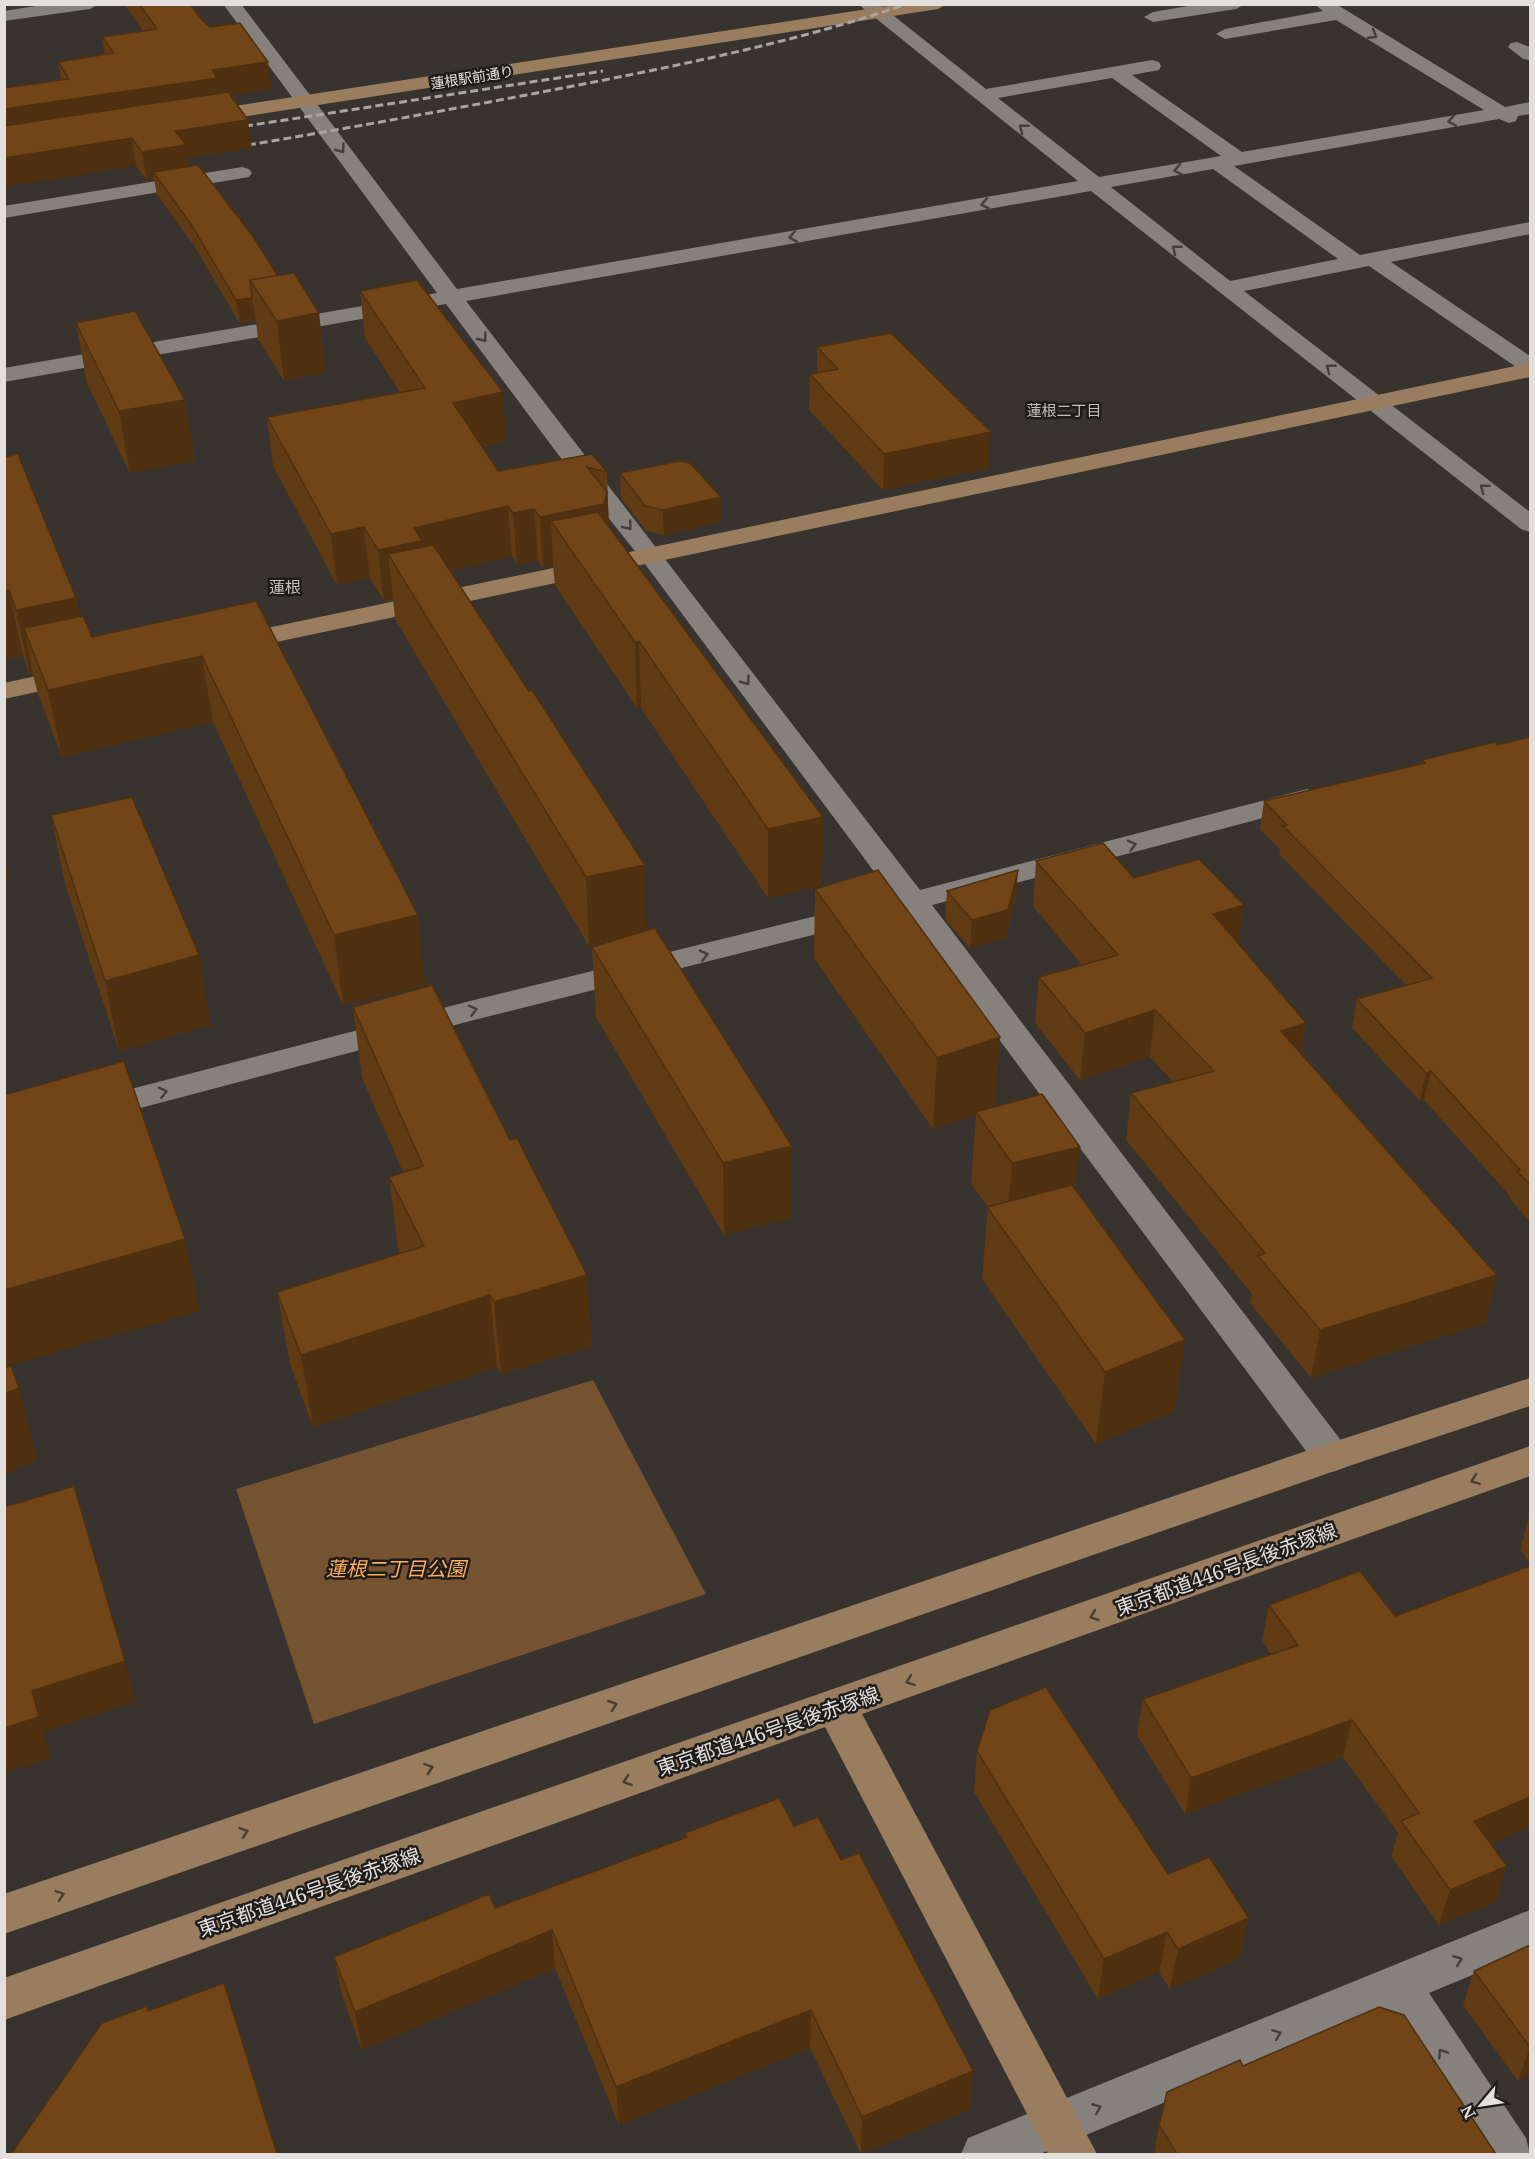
<svg xmlns="http://www.w3.org/2000/svg" width="1535" height="2159" font-family="'Noto Serif','Noto Sans JP',serif">
  <style>
    .green { fill: #755230 }
    .lines { fill: none; stroke-linecap: round; stroke-linejoin: round }
    .street { fill: #87817d; fill-rule: evenodd }
    .secondary { fill: #997d5e; fill-rule: evenodd }
    .rail { stroke: #a8a4a1; stroke-width: 3; stroke-dasharray: 8 4; stroke-linecap: butt }
    .wall { fill: #613b14 }
    .shaded-wall { fill: #4f3010 }
    .building { fill: #714517; stroke: #4f3010; stroke-width: 1.5 }
    .oneway { stroke: #433f3d }
    .oneway2 { stroke: #493e32 }
    .labels { text-anchor: middle; dominant-baseline: central; stroke-width: 5; stroke-linejoin: round; paint-order: stroke }
    .far-street-label { font-size: 14px; fill: #e2dfdc; stroke: #1e1c1a }
    .far-neighbourhood-label { font-size: 15px; fill: #c5bfba; stroke: #1e1c1a }
    .far-quarter-label { font-size: 16px; fill: #c5bfba; stroke: #1e1c1a }
    .near-park-label { font-size: 20px; font-style: italic; fill: #ffad5c; stroke: #1e1c1a }
    .near-street-label { font-size: 20px; fill: #e2dfdc; stroke: #1e1c1a }
  </style>
  <rect width="100%" height="100%" fill="#38332f"/>
  <polygon class="green" points="593,1380 706,1594 314,1724 236,1489"/>
  <g class="lines">
    <g class="street">
      <polygon points="48,4 99,4 90,9 4,21 4,11"/>
      <path d="M223 4H241L457 289 1078 181 858 4H879L986 89 1152 60 1159 62 1161 66 1159 70 1132 75 1242 152 1484 110 1336 20 1225 39 1216 34 1225 29 1323 11 1314 4H1336L1505 107 1530 102V114L1518 116 1516 121 1509 123 1499 119 1234 166 1360 255 1530 222V234L1391 262 1530 356V373L1522 371 1369 266 1244 291 1530 512V532L1521 529 1091 191 466 301 920 890 1307 789 1317 792 1321 798 1317 804 932 905 1346 1447 1351 1457 1346 1467 1332 1472 1318 1467 904 912 474 1020 4 1144V1122L474 1000 893 897 642 560 557 453 446 304 4 382V368L437 293ZM1112 78 1221 156 1099 177 998 98ZM1213 169 1338 259 1230 281 1111 187Z"/>
      <polygon points="1199,4 1245,4 1236,9 1153,22 1144,17 1153,12"/>
      <polygon points="1517,42 1530,47 1530,60 1523,59 1508,47 1511,43"/>
      <polygon points="242,167 249,169 252,173 249,177 4,218 4,206"/>
      <polygon points="1530,1910 1530,1951 1429,1993 1526,2138 1530,2154 1482,2154 1388,2010 1040,2154 961,2154 968,2138"/>
    </g>
    <g class="secondary">
      <polygon points="900,4 947,4 938,9 196,124 186,118 196,112"/>
      <polygon points="1530,363 1530,377 229,652 220,650 216,644 220,638 229,636"/>
      <polygon points="78,667 88,669 92,675 88,681 4,699 4,683"/>
      <polygon points="1530,1378 1530,1406 1346,1467 4,1934 4,1894 1318,1447"/>
      <polygon points="1530,1446 1530,1476 862,1714 1097,2154 1048,2154 825,1727 4,2020 4,1978"/>
    </g>
    <g class="rail">
      <polyline points="233,128 603,71"/>
      <path d="M236 147C356 127 475 105 594 82 700 61 805 39 907 4"/>
    </g>
  </g>
  <g class="wall">
    <polygon points="124,4 190,4 202,20 272,89 230,95 252,148 188,158 189,167 326,372 284,381 258,339 256,321 240,324 195,247 157,195 154,179 147,180 136,166 61,80 58,62 105,55 102,37 143,31"/>
    <polygon points="360,291 506,441 481,447 498,471 592,454 607,472 609,527 823,817 822,885 768,898 641,708 637,708 555,585 553,565 543,568 538,560 517,564 512,556 450,571 647,930 791,1218 724,1235 596,1017 592,947 609,942 589,946 395,619 393,599 384,601 370,578 337,585 273,466 267,417 400,392 365,338"/>
    <polygon points="76,323 185,400 195,461 130,473 87,383"/>
    <polygon points="817,347 989,468 883,490 809,410 810,374 817,373"/>
    <polygon points="4,457 76,598 80,617 92,637 256,601 425,985 343,1005 213,722 62,757 38,694 33,675 30,675 23,656 6,659 4,655"/>
    <polygon points="620,473 721,497 721,522 664,535 646,531 621,498"/>
    <polygon points="1530,737 1530,1222 1510,1199 1510,1196 1424,1100 1420,1101 1352,1028 1357,999 1406,985 1279,854 1280,849 1260,829 1264,801 1421,764 1422,760"/>
    <polygon points="51,815 211,1025 119,1051 65,884"/>
    <polygon points="1036,861 1134,878 1238,943 1306,1023 1301,1053 1497,1275 1485,1323 1311,1378 1250,1303 1252,1294 1126,1140 1131,1093 1173,1082 1150,1057 1080,1080 1035,1023 1039,977 1082,965 1033,906"/>
    <polygon points="815,889 1000,1037 995,1107 1075,1190 1185,1340 1174,1412 1096,1444 982,1279 988,1207 971,1183 976,1115 933,1129 814,958"/>
    <polygon points="947,891 1016,897 1006,938 970,948 945,919"/>
    <polygon points="353,1007 510,1140 587,1275 592,1347 501,1374 497,1367 313,1427 290,1364 277,1292 400,1254 398,1248 389,1177 403,1172 362,1078"/>
    <polygon points="1530,1513 1530,1563 1520,1550"/>
    <polygon points="1530,1566 1530,1827 1491,1844 1495,1902 1439,1925 1391,1856 1398,1833 1343,1757 1185,1814 1137,1735 1143,1699 1271,1654 1262,1641 1269,1605 1395,1616"/>
    <polygon points="977,1751 1168,1874 1240,1958 1170,1989 1159,1972 1098,1999 974,1792"/>
    <polygon points="794,1826 841,1860 973,2071 970,2109 861,2154 810,2048 619,2125 555,1968 362,2050 342,1996 334,1957 495,1908 685,1838 685,1833"/>
    <polygon points="1530,1945 1530,2075 1518,2081 1463,2005 1474,1971"/>
    <polygon points="1243,2066 1496,2154 1154,2154 1159,2125"/>
  </g>
  <g class="shaded-wall">
    <polygon points="268,62 272,89 219,97 4,138 4,109 212,70"/>
    <polygon points="248,120 252,148 188,158 190,173 153,172 154,179 147,180 142,152 175,131"/>
    <polygon points="132,138 136,166 4,187 4,158"/>
    <polygon points="252,298 256,321 240,324 236,300"/>
    <polygon points="319,313 326,372 284,381 277,321"/>
    <polygon points="503,392 506,441 457,452 453,403"/>
    <polygon points="185,400 195,461 130,473 119,411"/>
    <polygon points="991,432 989,468 883,490 884,454"/>
    <polygon points="607,492 610,543 551,521 553,565 543,568 540,517"/>
    <polygon points="721,497 721,522 664,535 663,510"/>
    <polygon points="508,506 512,556 426,577 388,554 393,599 384,601 378,550 414,528"/>
    <polygon points="534,509 538,560 517,564 513,513"/>
    <polygon points="364,527 370,578 337,585 331,534"/>
    <polygon points="9,590 23,656 6,659 4,652 4,591"/>
    <polygon points="76,598 89,663 24,628 33,675 30,675 16,610"/>
    <polygon points="639,641 641,708 637,708 635,642"/>
    <polygon points="202,656 213,722 62,757 48,690"/>
    <polygon points="823,817 822,885 768,898 768,829"/>
    <polygon points="4,858 9,876 4,878"/>
    <polygon points="645,865 647,934 589,946 586,877"/>
    <polygon points="1018,870 1016,897 1006,938 970,948 972,920"/>
    <polygon points="1244,905 1237,951 1213,914"/>
    <polygon points="418,915 425,985 343,1005 334,935"/>
    <polygon points="199,955 211,1025 119,1051 105,981"/>
    <polygon points="1155,1010 1150,1057 1080,1080 1085,1033"/>
    <polygon points="1306,1023 1298,1069 1281,1031"/>
    <polygon points="1000,1037 995,1108 976,1112 976,1115 933,1129 937,1058"/>
    <polygon points="1431,1071 1424,1100 1420,1101 1426,1073"/>
    <polygon points="792,1146 791,1218 724,1235 723,1163"/>
    <polygon points="1080,1147 1072,1218 1006,1234 1012,1163"/>
    <polygon points="185,1239 200,1311 4,1367 4,1290"/>
    <polygon points="587,1275 592,1347 501,1374 494,1302"/>
    <polygon points="1497,1275 1485,1323 1311,1378 1320,1330"/>
    <polygon points="490,1295 497,1367 313,1427 301,1355"/>
    <polygon points="1185,1340 1174,1412 1096,1444 1105,1372"/>
    <polygon points="19,1388 38,1460 4,1475 4,1394"/>
    <polygon points="125,1661 136,1702 44,1732 51,1758 4,1773 4,1728 32,1691"/>
    <polygon points="1352,1720 1343,1757 1185,1814 1191,1778"/>
    <polygon points="1530,1797 1530,1827 1463,1857 1474,1821"/>
    <polygon points="1507,1866 1495,1902 1439,1925 1450,1890"/>
    <polygon points="1249,1918 1240,1958 1170,1989 1178,1949"/>
    <polygon points="552,1930 555,1968 362,2050 355,2012"/>
    <polygon points="1167,1932 1159,1972 1098,1999 1104,1959"/>
    <polygon points="811,2010 810,2048 619,2125 616,2087"/>
    <polygon points="1530,2047 1530,2075 1518,2081"/>
    <polygon points="973,2071 970,2109 861,2154 862,2117"/>
  </g>
  <g class="building">
    <polygon points="139,4 190,4 202,20 210,27 240,23 268,62 212,70 217,78 4,109 4,88 69,79 58,62 114,53 102,37 157,29"/>
    <polygon points="228,92 248,120 175,131 186,145 142,152 132,138 4,158 4,126"/>
    <polygon points="198,165 252,235 278,276 250,280 252,298 236,300 191,224 153,172"/>
    <polygon points="294,273 319,313 277,321 250,280"/>
    <polygon points="417,280 503,392 453,403 498,471 592,454 607,472 587,467 607,492 604,504 540,517 534,509 513,513 508,506 414,528 422,541 378,550 364,527 331,534 267,417 425,388 360,291"/>
    <polygon points="135,311 185,400 119,411 76,323"/>
    <polygon points="891,333 991,432 884,454 810,374 838,369 817,347"/>
    <polygon points="18,454 76,598 16,610 9,590 4,591 4,457"/>
    <polygon points="679,461 690,463 721,497 663,510 645,506 620,473"/>
    <polygon points="598,512 823,817 768,829 639,641 635,642 551,521"/>
    <polygon points="433,545 529,691 532,690 645,865 586,877 388,554"/>
    <polygon points="256,601 418,915 334,935 202,656 48,690 24,628 83,616 92,637"/>
    <polygon points="1530,737 1530,1185 1517,1171 1520,1170 1431,1071 1426,1073 1357,999 1432,978 1283,826 1287,825 1264,801 1425,763 1422,760 1495,742 1497,745"/>
    <polygon points="132,797 199,955 105,981 51,815"/>
    <polygon points="1103,843 1134,878 1199,859 1244,905 1213,914 1306,1023 1281,1031 1497,1275 1320,1330 1258,1256 1265,1253 1131,1093 1214,1071 1155,1010 1085,1033 1039,977 1118,955 1036,861"/>
    <polygon points="878,870 1000,1037 937,1058 815,889"/>
    <polygon points="1018,870 1008,910 972,920 947,891"/>
    <polygon points="655,928 792,1146 723,1163 592,947"/>
    <polygon points="432,985 510,1140 517,1138 587,1275 494,1302 490,1295 301,1355 277,1292 424,1246 389,1177 423,1166 353,1007"/>
    <polygon points="124,1061 185,1239 4,1290 4,1095"/>
    <polygon points="1042,1094 1080,1147 1012,1163 976,1112"/>
    <polygon points="1072,1185 1185,1340 1105,1372 987,1207"/>
    <polygon points="11,1366 19,1388 4,1394 4,1368"/>
    <polygon points="74,1486 125,1661 32,1691 39,1717 4,1728 4,1507"/>
    <polygon points="1530,1566 1530,1797 1474,1821 1507,1866 1450,1890 1401,1821 1419,1813 1352,1720 1191,1778 1143,1699 1298,1645 1269,1605 1360,1571 1395,1616"/>
    <polygon points="1046,1687 1168,1874 1209,1857 1249,1918 1178,1949 1167,1932 1104,1959 977,1751 990,1710"/>
    <polygon points="779,1798 794,1826 818,1817 841,1860 859,1853 973,2071 862,2117 811,2010 616,2087 552,1930 355,2012 334,1957 489,1894 495,1908 687,1837 685,1833"/>
    <polygon points="1530,1945 1530,2047 1474,1971"/>
    <polygon points="224,1983 277,2154 11,2154 102,2023 147,2006 148,2011"/>
    <polygon points="1379,2007 1404,2015 1496,2154 1177,2154 1159,2125 1167,2092 1240,2060 1243,2066"/>
  </g>
  <defs><path id="oneway-chevron" d="M-2-3.5L2.5 0L-2 3.5" fill="none" stroke-width="1.6" stroke-linecap="round" stroke-linejoin="round" transform="scale(1.5)"/></defs>
  <g class="oneway">
    <use href="#oneway-chevron" transform="translate(1373 35) rotate(31)"/>
    <use href="#oneway-chevron" transform="translate(1452 121) rotate(170)"/>
    <use href="#oneway-chevron" transform="translate(1023 128) rotate(-142)"/>
    <use href="#oneway-chevron" transform="translate(341 149) rotate(53)"/>
    <use href="#oneway-chevron" transform="translate(1178 170) rotate(170)"/>
    <use href="#oneway-chevron" transform="translate(985 204) rotate(170)"/>
    <use href="#oneway-chevron" transform="translate(793 237) rotate(170)"/>
    <use href="#oneway-chevron" transform="translate(1176 249) rotate(-142)"/>
    <use href="#oneway-chevron" transform="translate(483 338) rotate(53)"/>
    <use href="#oneway-chevron" transform="translate(1330 368) rotate(-142)"/>
    <use href="#oneway-chevron" transform="translate(1484 488) rotate(-142)"/>
    <use href="#oneway-chevron" transform="translate(628 526) rotate(51)"/>
    <use href="#oneway-chevron" transform="translate(746 681) rotate(53)"/>
    <use href="#oneway-chevron" transform="translate(1132 845) rotate(-15)"/>
    <use href="#oneway-chevron" transform="translate(704 955) rotate(-14)"/>
    <use href="#oneway-chevron" transform="translate(473 1010) rotate(-14)"/>
    <use href="#oneway-chevron" transform="translate(163 1092) rotate(-15)"/>
    <use href="#oneway-chevron" transform="translate(1458 1960) rotate(-22)"/>
    <use href="#oneway-chevron" transform="translate(1277 2034) rotate(-22)"/>
    <use href="#oneway-chevron" transform="translate(1442 2053) rotate(-123)"/>
    <use href="#oneway-chevron" transform="translate(1097 2108) rotate(-22)"/>
  </g>
  <g class="oneway2">
    <use href="#oneway-chevron" transform="translate(1475 1480) rotate(160)"/>
    <use href="#oneway-chevron" transform="translate(1094 1616) rotate(160)"/>
    <use href="#oneway-chevron" transform="translate(910 1681) rotate(160)"/>
    <use href="#oneway-chevron" transform="translate(613 1705) rotate(-19)"/>
    <use href="#oneway-chevron" transform="translate(429 1768) rotate(-19)"/>
    <use href="#oneway-chevron" transform="translate(627 1781) rotate(161)"/>
    <use href="#oneway-chevron" transform="translate(244 1832) rotate(-19)"/>
    <use href="#oneway-chevron" transform="translate(60 1895) rotate(-19)"/>
  </g>
  <g class="labels">
    <g class="far-street-label">
      <text transform="translate(472 77) rotate(-9)">蓮根駅前通り</text>
    </g>
    <g class="far-neighbourhood-label">
      <text x="1064" y="410">蓮根二丁目</text>
    </g>
    <g class="far-quarter-label">
      <text x="285" y="587">蓮根</text>
    </g>
    <g class="near-park-label">
      <text x="396" y="1568">蓮根二丁目公園</text>
    </g>
    <g class="near-street-label">
      <text transform="translate(1226 1569) rotate(-20)">東京都道446号長後赤塚線</text>
      <text transform="translate(768 1731) rotate(-19)">東京都道446号長後赤塚線</text>
      <text transform="translate(309 1892) rotate(-19)">東京都道446号長後赤塚線</text>
    </g>
  </g>
  <rect width="1535" height="2159" fill="none" stroke="#e2dfdc" stroke-width="12"/>
  <g transform="translate(1481 2105) rotate(241)" stroke="#1e1c1a" stroke-width="4.5" paint-order="stroke">
  <path d="M0-4.5L10 22L0 15L-10 22Z" fill="#e2dfdc"/>
  <text y="-9" font-size="16" font-weight="bold" text-anchor="middle" fill="#e2dfdc">N</text>
  </g>
</svg>
